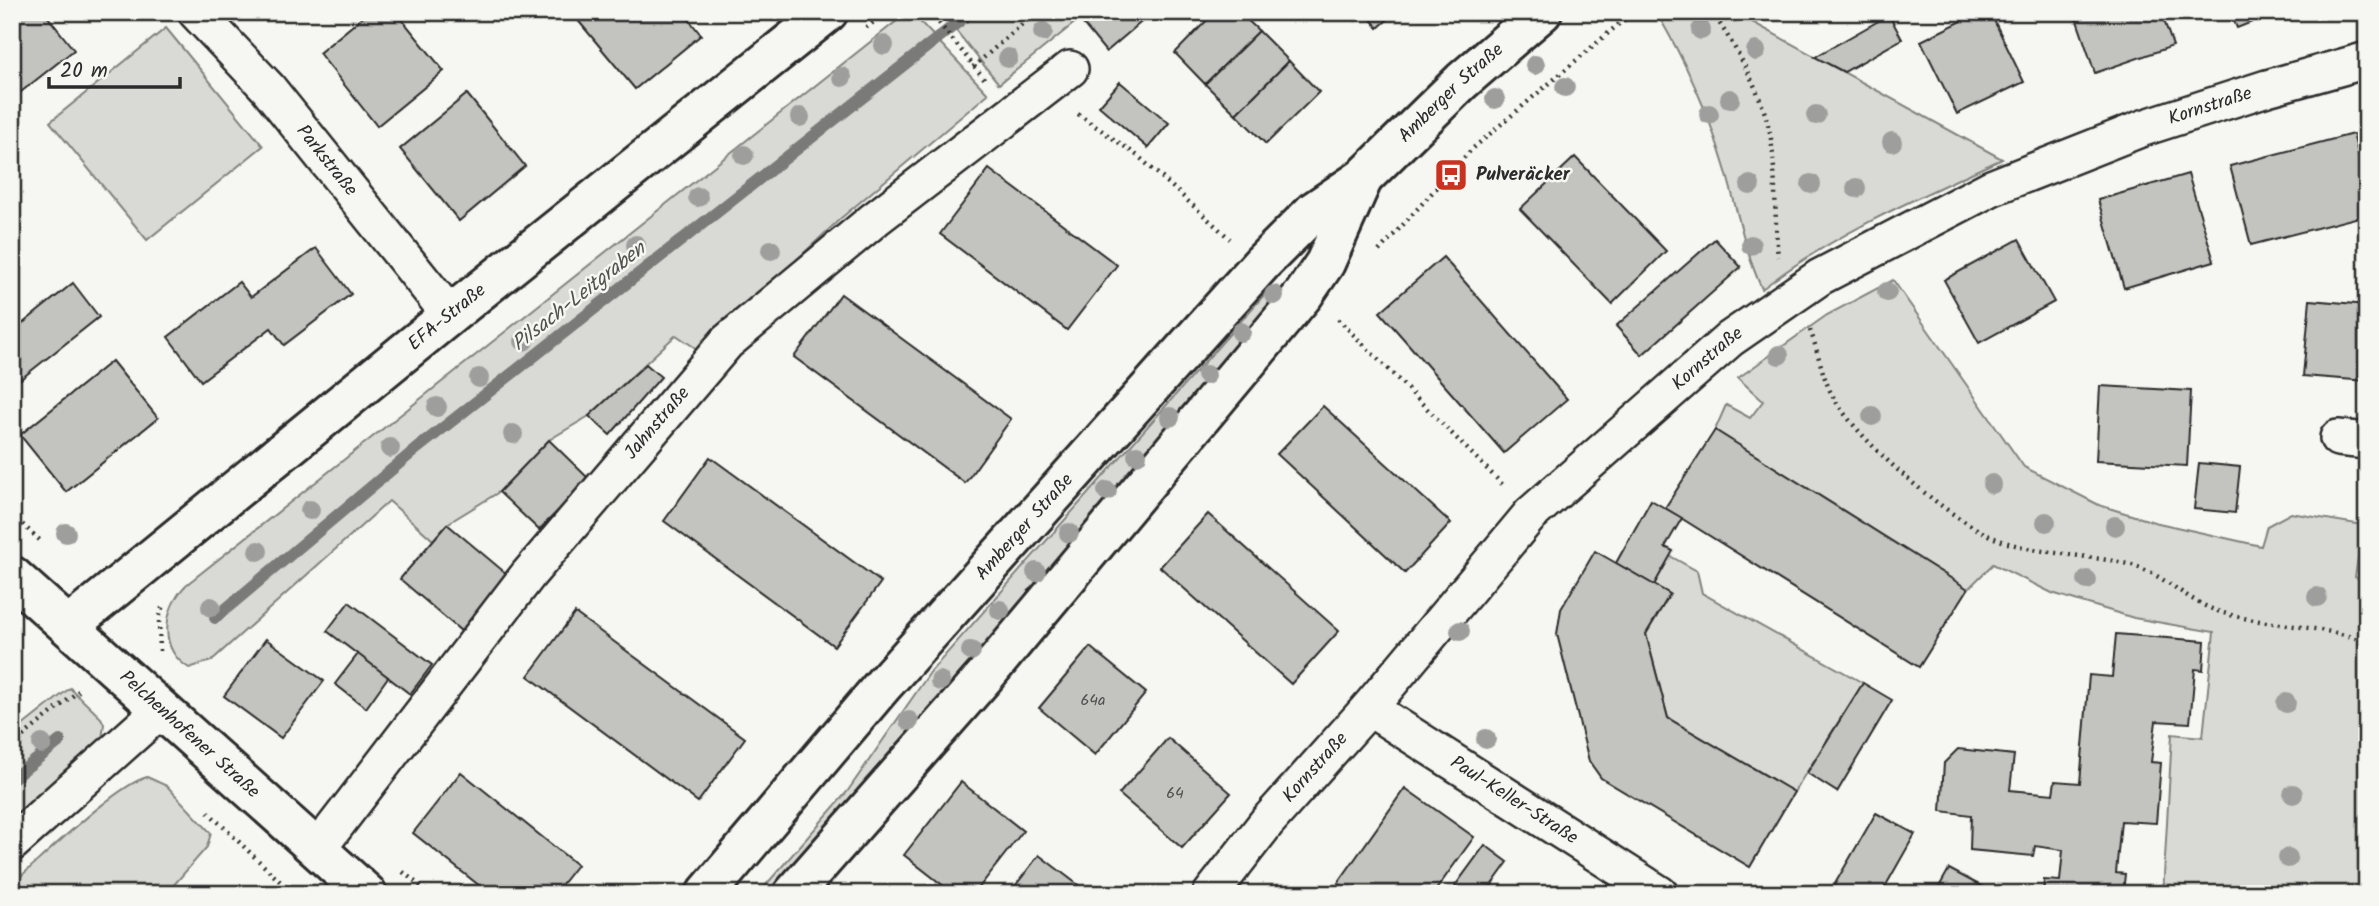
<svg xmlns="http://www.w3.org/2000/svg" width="2379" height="906" font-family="Kalam,sans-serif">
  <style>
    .green { fill: #d9d9d5; stroke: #828280; stroke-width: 2 }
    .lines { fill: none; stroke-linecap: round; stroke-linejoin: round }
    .stream { stroke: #7a7a78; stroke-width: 12 }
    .building { fill: #c3c3c0; stroke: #2b2b2b; stroke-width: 2 }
    .minor-casing { stroke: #2b2b2b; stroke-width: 40 }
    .tertiary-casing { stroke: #2b2b2b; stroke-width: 44 }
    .secondary-casing { stroke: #2b2b2b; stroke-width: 44 }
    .path { stroke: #2b2b2b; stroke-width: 4.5; stroke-dasharray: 2 5; stroke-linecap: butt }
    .minor { stroke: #f6f6f2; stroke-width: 35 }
    .tertiary { stroke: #f6f6f2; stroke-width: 38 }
    .secondary { stroke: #f6f6f2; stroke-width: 38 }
    .tree { fill: #9e9e9c }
    .labels { text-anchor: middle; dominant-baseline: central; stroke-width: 5; stroke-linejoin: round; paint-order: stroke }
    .number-label { font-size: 16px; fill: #515150 }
    .street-label { font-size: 19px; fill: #2b2b2b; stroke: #f6f6f2 }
    .poi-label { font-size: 19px; font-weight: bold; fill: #2b2b2b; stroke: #f6f6f2; text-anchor: start }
    .water-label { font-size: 21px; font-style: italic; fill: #525251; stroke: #f6f6f2 }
  </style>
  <rect width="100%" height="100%" fill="#f6f6f2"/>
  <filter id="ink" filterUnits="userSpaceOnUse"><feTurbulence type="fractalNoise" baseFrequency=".0143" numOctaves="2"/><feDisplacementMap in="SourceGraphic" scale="14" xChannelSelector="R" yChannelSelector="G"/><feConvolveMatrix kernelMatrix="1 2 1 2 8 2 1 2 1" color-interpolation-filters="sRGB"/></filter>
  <g filter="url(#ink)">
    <g class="green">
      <polygon points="941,12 1088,12 999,84"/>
      <path d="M1656 12H1741L1743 17 2002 159C1921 196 1833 234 1762 289 1744 250 1737 207 1724 165 1708 112 1685 60 1656 12Z"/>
      <path d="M913 14 988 94 840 219 700 351 676 335 589 416 549 440 499 492 447 524 433 540 389 501 211 661 189 668C158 649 163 609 186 585L903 16Z"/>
      <polygon points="166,28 263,146 147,240 50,122"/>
      <polygon points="1893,280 2024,467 2099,505 2154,522 2261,546 2267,526 2291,513 2363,525 2355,577 2367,581 2367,894 2163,894 2172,734 2203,737 2214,632 2134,618 2052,593 1993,564 1968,589 1715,430 1726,405 1750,418 1763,401 1738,378 1827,315"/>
      <polygon points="1271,287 1284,296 772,894 758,894 847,792 931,671"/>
      <polygon points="1670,556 1697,571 1702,593 1863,683 1794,792 1668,718 1646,634 1670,594 1654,585"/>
      <polygon points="70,688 101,718 104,724 102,740 12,822 12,734"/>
      <path d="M147 777 167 786 211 833 207 847 166 894H12V884C40 860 116 785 147 777Z"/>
    </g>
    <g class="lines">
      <g class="stream">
        <polyline points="215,618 415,450 971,12"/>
        <polyline points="12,779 60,741"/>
      </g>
    </g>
    <g class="building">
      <polygon points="12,12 44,12 74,50 12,99"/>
      <polygon points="369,12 396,12 444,71 377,126 319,53"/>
      <polygon points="583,12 683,12 701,35 635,89 576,18"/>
      <polygon points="1088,12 1153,12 1106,52 1079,19"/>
      <polygon points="1215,12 1239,12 1259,31 1205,84 1175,53"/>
      <polygon points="1365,12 1396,12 1378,28"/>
      <polygon points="1980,12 1990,12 2024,82 1957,114 1921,41"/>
      <polygon points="2074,12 2161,12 2173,46 2095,73"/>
      <polygon points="2230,12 2277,12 2237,28"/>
      <polygon points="1889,15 1902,39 1844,72 1815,57"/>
      <polygon points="1259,31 1289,61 1236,114 1205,84"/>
      <polygon points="1289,61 1319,92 1266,144 1236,114"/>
      <polygon points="1120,82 1169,123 1148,148 1099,106"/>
      <polygon points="467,94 525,166 459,221 400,149"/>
      <polygon points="2353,134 2367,186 2367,215 2251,245 2230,166"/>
      <polygon points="1575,157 1666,251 1612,304 1520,209"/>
      <polygon points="989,169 1117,265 1067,330 940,234"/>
      <polygon points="2188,174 2214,261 2124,288 2098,200"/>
      <polygon points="1715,239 1741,267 1642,355 1616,326"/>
      <polygon points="2019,239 2054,302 1979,343 1944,280"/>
      <polygon points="316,248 351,294 284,345 271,328 201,381 168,337 239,282 251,297"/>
      <polygon points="1443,257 1567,399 1504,453 1380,312"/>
      <polygon points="73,283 99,317 12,386 12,332"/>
      <polygon points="841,294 1011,419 965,483 794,357"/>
      <polygon points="2310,300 2367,305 2367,381 2303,376"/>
      <polygon points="112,361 158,418 66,492 20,435"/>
      <polygon points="646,364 661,377 610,435 589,416"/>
      <polygon points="2100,386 2191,391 2187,466 2096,461"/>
      <polygon points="1323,406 1451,523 1405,573 1277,454"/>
      <polygon points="1715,430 1968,589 1919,667 1665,508"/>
      <polygon points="549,440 589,479 539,530 499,492"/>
      <polygon points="710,457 881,582 834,646 664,521"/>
      <polygon points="2199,463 2240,467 2235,513 2194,509"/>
      <polygon points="1651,500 1682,518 1665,547 1673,551 1654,585 1616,563"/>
      <polygon points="1208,514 1339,631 1291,684 1160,567"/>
      <polygon points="447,524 508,575 461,631 400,579"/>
      <polygon points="1595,551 1670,594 1646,634 1668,718 1794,792 1750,867 1601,778 1589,761 1557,634 1561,609"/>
      <polygon points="349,602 432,665 410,694 327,631"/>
      <polygon points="575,613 745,738 698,802 528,676"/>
      <polygon points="2116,634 2205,641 2203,670 2195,669 2190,723 2156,721 2151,762 2161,763 2156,823 2121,821 2116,873 2125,874 2123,893 2043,894 2044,880 2060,881 2063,850 2035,846 2033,856 1970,850 1971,815 1941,811 1944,763 1958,749 2014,755 2010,790 2053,794 2055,781 2080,783 2089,675 2112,677"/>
      <polygon points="266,639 324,681 281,738 224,696"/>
      <polygon points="1090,647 1146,693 1095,755 1039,708"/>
      <polygon points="358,654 388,677 366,708 335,684"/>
      <polygon points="1863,683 1892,700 1837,792 1807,773"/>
      <polygon points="1168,738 1231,793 1182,848 1119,794"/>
      <polygon points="461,772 577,865 554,894 490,894 413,833"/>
      <polygon points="961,782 1023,831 974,894 954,894 904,855"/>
      <polygon points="1405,788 1474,837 1433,894 1354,894 1338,883"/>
      <polygon points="1876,813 1915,834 1881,894 1829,894"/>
      <polygon points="1485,845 1508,862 1485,894 1463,894 1455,886"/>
      <polygon points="1039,855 1090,894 1009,894"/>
      <polygon points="1949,869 1996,894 1935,894"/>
    </g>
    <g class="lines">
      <defs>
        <g id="minor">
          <path id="s1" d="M196 12 268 88 450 315"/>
          <polyline points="2338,438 2367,441"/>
          <path id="s2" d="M1369 708 1660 894"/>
          <polyline points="12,843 162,709"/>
          <path id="s3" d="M317 850 528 575 727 342 875 219 1070 69"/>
          <path id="s4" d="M1211 894 1267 822 1369 708 1531 514 1730 339 1820 277 1991 188 2143 128 2267 88 2367 60"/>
        </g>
        <g id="tertiary">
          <path id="s5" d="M69 626 450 315 828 12"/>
        </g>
        <g id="secondary">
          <path id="s6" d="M12 576 367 894"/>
          <path id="s7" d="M706 894 883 685 1262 263 1314 211 1363 178 1462 81 1542 12"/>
          <polyline points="793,894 985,676 1304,294 1325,263 1363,178"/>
        </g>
      </defs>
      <use href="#minor" class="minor-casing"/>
      <use href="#tertiary" class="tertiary-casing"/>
      <use href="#secondary" class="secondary-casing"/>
      <g class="path">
        <polyline points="930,12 987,82"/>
        <polyline points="1346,12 1356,22"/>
        <path d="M1712 12C1737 49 1761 90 1770 133 1777 173 1774 217 1778 257"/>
        <polyline points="866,28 886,12"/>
        <polyline points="973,67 1036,12"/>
        <polyline points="1078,114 1138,156 1230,239"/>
        <polyline points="1379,251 1471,150 1633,12"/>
        <polyline points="1338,319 1505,487"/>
        <path d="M1810 330C1819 353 1822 379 1835 400 1863 446 1957 528 2008 543 2048 555 2089 555 2128 564 2161 572 2182 597 2212 609 2259 627 2316 623 2367 642"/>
        <polyline points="12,515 43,543"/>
        <polyline points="160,651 159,620 163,604"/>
        <polyline points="12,745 80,690"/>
        <polyline points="208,812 293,894"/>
        <polyline points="403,872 430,894"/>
      </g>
      <use href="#minor" class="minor"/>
      <use href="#tertiary" class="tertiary"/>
      <use href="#secondary" class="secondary"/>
    </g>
    <g class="tree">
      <circle cx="1701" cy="30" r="10"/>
      <circle cx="1043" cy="32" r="10"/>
      <circle cx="884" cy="45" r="10"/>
      <circle cx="1756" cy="51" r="10"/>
      <circle cx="1008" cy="58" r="10"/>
      <circle cx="1535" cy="65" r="10"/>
      <circle cx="842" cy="77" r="10"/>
      <circle cx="1565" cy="87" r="10"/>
      <circle cx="1495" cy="99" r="10"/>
      <circle cx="1730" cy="99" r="10"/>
      <circle cx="1709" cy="114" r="10"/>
      <circle cx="1816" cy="115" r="10"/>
      <circle cx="800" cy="117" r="10"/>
      <circle cx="1892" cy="142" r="10"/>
      <circle cx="744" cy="155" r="10"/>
      <circle cx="1811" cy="184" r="10"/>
      <circle cx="1750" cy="185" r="10"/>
      <circle cx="1856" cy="188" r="10"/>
      <circle cx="698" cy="197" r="10"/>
      <circle cx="636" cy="245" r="10"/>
      <circle cx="1751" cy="245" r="10"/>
      <circle cx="771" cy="250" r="10"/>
      <circle cx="1887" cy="292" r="10"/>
      <circle cx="1274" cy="295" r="10"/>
      <circle cx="1241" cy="332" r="10"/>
      <circle cx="524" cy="341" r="10"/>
      <circle cx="1779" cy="355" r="10"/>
      <circle cx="1206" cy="375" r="10"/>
      <circle cx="479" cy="378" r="10"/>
      <circle cx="437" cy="407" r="10"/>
      <circle cx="1872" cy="416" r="10"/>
      <circle cx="1170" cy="417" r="10"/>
      <circle cx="513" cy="434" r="10"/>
      <circle cx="390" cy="448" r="10"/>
      <circle cx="1137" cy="455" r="10"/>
      <circle cx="1992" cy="484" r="10"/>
      <circle cx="1107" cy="491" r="10"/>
      <circle cx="310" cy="510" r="10"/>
      <circle cx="2046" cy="522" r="10"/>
      <circle cx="2115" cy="526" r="10"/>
      <circle cx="66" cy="533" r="10"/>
      <circle cx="1069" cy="533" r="10"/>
      <circle cx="258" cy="551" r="10"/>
      <circle cx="1036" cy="572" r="10"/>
      <circle cx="2087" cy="580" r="10"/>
      <circle cx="2317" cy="597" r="10"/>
      <circle cx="211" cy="607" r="10"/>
      <circle cx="1000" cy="610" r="10"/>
      <circle cx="1460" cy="631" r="10"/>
      <circle cx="971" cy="651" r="10"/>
      <circle cx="940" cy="681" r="10"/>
      <circle cx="2286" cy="703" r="10"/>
      <circle cx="909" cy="721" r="10"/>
      <circle cx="1486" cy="739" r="10"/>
      <circle cx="42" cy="744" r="10"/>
      <circle cx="2293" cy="794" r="10"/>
      <circle cx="2288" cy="858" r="10"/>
    </g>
  </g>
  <defs>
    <symbol id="bus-square" viewBox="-11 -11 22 22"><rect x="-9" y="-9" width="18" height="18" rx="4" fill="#c8321e" stroke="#f6f6f2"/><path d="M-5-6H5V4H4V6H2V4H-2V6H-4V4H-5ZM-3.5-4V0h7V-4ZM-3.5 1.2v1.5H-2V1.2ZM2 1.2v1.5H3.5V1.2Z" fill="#fff"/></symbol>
  </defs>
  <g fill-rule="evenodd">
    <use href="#bus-square" x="1432" y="156" width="38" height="38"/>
  </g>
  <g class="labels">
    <g class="number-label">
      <text x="1093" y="700">64a</text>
      <text x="1175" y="793">64</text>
    </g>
    <g class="street-label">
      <text stroke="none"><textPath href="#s7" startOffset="1096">Amberger Straße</textPath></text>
      <text stroke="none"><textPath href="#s4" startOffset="1298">Kornstraße</textPath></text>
      <text stroke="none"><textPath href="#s1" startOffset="198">Parkstraße</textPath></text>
      <text stroke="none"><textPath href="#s5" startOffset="488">EFA-Straße</textPath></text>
      <text stroke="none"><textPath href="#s4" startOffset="732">Kornstraße</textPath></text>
      <text stroke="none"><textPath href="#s3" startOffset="546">Jahnstraße</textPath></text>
      <text stroke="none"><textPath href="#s7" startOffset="486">Amberger Straße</textPath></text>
      <text stroke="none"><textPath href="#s6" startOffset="238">Pelchenhofener Straße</textPath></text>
      <text stroke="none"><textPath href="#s4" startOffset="164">Kornstraße</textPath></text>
      <text stroke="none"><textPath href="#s2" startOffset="172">Paul-Keller-Straße</textPath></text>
    </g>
    <g class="poi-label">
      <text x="1476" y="175">Pulveräcker</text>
    </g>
    <g class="water-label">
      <text transform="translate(579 297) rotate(-38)">Pilsach-Leitgraben</text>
    </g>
  </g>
  <rect width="2379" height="906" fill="none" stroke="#f6f6f2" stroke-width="42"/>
  <rect x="21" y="21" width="2337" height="864" fill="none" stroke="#2b2b2b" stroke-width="2.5" filter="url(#ink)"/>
  <path d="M49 77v10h131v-10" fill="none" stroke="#2b2b2b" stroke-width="3.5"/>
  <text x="60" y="77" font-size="21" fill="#2b2b2b" stroke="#f6f6f2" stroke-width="5" paint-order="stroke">20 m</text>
</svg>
